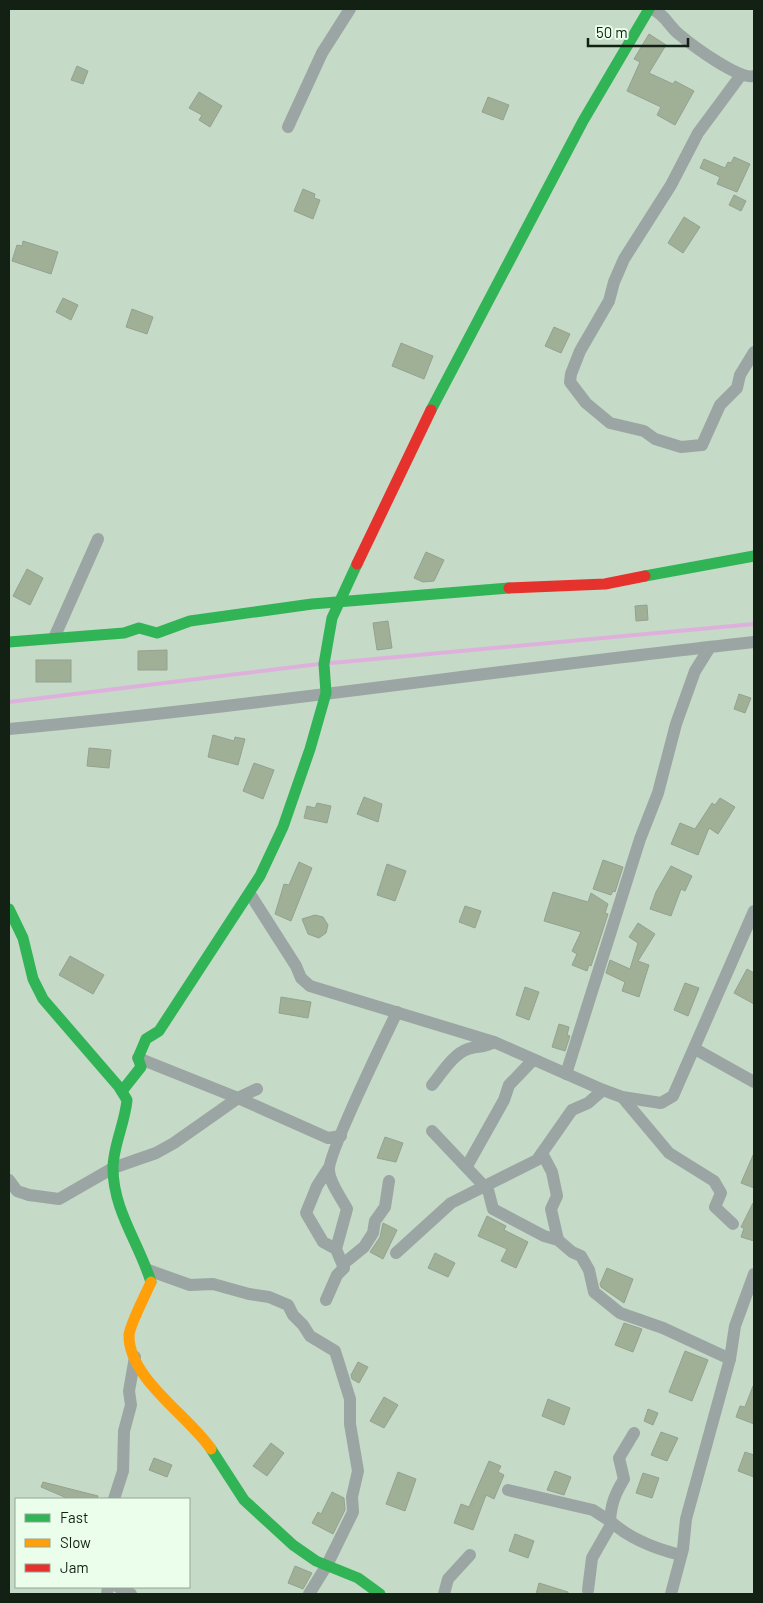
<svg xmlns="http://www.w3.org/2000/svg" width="763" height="1603" font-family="Barlow,sans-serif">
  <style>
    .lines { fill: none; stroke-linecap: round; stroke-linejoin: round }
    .stream { stroke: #deb1dd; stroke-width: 4 }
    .building { fill: #a0b097; stroke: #95a191 }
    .street { stroke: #9ba5a3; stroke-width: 12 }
    .fast { stroke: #30b455; stroke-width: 11 }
    .slow { stroke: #ff9f0a; stroke-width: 11 }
    .jam { stroke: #e5322d; stroke-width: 11 }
  </style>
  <rect width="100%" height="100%" fill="#c5dac7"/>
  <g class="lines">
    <g class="stream">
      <polyline points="331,663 754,624"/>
      <polyline points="9,702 319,664"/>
    </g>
  </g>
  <g class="building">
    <polygon points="649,34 666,45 649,73 673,84 675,81 694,91 675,125 657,115 661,107 627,91 640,62 634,59"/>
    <polygon points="77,66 88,71 83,84 71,80"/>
    <polygon points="199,92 222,106 210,127 199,120 202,115 189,108"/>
    <polygon points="488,97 509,105 503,120 482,112"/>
    <polygon points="734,157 750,164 737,192 717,184 720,177 700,168 704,159 725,168 728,162 731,163"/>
    <polygon points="303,189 315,194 314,198 320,200 313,219 294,211"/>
    <polygon points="734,195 746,201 741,211 729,205"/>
    <polygon points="684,217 700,227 683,253 668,243"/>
    <polygon points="23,241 58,252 51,274 12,261 17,245 22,246"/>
    <polygon points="63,298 78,305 71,320 56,312"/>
    <polygon points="132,309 153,317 147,334 126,327"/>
    <polygon points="554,327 570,334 561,353 545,346"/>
    <polygon points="401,343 433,356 424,379 392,366"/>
    <polygon points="426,552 444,560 434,581 423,582 414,578"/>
    <polygon points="27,569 43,578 30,605 13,596"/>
    <polygon points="647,605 648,620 636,621 635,606"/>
    <polygon points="388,621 392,648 377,650 373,623"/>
    <polygon points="167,650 167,670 138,670 138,651"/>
    <rect x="36" y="660" width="35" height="22"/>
    <polygon points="739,694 751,698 745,713 734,709"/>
    <polygon points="213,735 234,741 235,737 245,739 238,765 208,757"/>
    <polygon points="89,748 111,750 109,768 87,766"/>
    <polygon points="254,763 274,770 263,799 243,791"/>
    <polygon points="364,797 382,804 378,822 357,814"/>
    <polygon points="720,798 735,807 718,834 709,828 698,855 671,844 680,823 695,829 712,803 715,805"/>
    <polygon points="317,803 331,806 327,823 304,818 307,806 315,808"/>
    <polygon points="603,860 623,867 615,892 613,891 611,895 593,889"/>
    <polygon points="299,862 312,868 291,921 275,914 284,884 289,885"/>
    <polygon points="387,864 406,871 395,901 377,895"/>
    <polygon points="671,866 692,876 685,891 681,889 671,916 650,909 656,892"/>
    <polygon points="553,892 588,902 591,893 608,904 605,913 608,914 597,948 591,966 589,965 587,971 572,965 577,954 572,951 581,932 544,921"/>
    <polygon points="465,906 481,911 475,928 459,922"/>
    <polygon points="315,915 323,917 328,925 326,933 319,938 308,934 302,919"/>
    <polygon points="638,923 655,934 638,961 649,965 639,997 622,991 625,982 606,973 610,960 630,969 638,943 629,937"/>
    <polygon points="70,956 104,975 93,994 59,975"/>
    <polygon points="747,969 754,973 754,1004 734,993"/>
    <polygon points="685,983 699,988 688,1016 674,1010"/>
    <polygon points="525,987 539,992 529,1020 516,1015"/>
    <polygon points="281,997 311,1002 308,1018 279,1013"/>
    <polygon points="559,1024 569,1027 567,1035 570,1036 565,1051 552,1047"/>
    <polygon points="385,1137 403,1143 396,1162 377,1158"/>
    <polygon points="754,1153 754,1188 741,1183"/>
    <polygon points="753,1203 754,1203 754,1241 741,1237 744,1228 741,1227"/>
    <polygon points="487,1216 506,1226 504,1230 528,1242 516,1268 501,1261 507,1249 478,1236"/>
    <polygon points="383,1223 397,1230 383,1259 370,1252 380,1237"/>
    <polygon points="435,1253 455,1263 448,1277 428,1268"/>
    <polygon points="607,1268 633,1279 624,1303 601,1287 600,1284"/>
    <polygon points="624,1323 642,1329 633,1352 615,1345"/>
    <polygon points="685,1351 708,1360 692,1401 669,1392"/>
    <polygon points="358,1362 368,1367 359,1383 352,1379 351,1375"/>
    <polygon points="753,1386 754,1386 754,1424 736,1417 740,1406 745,1407"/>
    <polygon points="384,1397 398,1405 384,1428 370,1421"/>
    <polygon points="548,1399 570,1408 564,1425 542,1416"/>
    <polygon points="648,1409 658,1413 653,1425 644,1421"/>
    <polygon points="661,1432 678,1438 667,1461 651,1455"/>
    <polygon points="271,1443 284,1453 267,1476 253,1466"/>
    <polygon points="745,1452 754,1455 754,1477 738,1471"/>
    <polygon points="154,1458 172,1465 167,1477 149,1470"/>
    <polygon points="489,1461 501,1466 498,1472 504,1475 494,1499 486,1495 473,1530 454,1523 461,1504 469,1507"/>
    <polygon points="555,1471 571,1477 564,1495 547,1490"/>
    <polygon points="398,1472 416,1479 405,1511 386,1504"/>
    <polygon points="643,1473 659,1478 652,1498 636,1493"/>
    <polygon points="43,1482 98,1496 97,1499 69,1499 41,1487"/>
    <polygon points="332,1492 344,1498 345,1510 333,1534 312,1523 318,1512 321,1514"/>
    <polygon points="515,1534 534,1541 528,1558 509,1551"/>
    <polygon points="295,1566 312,1573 303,1589 288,1583"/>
    <polygon points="539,1583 568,1592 568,1594 536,1594"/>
  </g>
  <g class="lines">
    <g class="street">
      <path d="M652 9C666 15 669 27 680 35 693 46 739 80 754 76"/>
      <polyline points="741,75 698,133 671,185 624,259 614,282 609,301 580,351 571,374 570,382 586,403 610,423 644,431 655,439 681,447 702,445 720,405 737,388 740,375 754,352"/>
      <polyline points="288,127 322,53 350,9"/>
      <polyline points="54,638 98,539"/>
      <path d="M9 729C258 706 505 669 754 642"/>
      <polyline points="250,894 296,966 301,978 310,986 494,1042 603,1090"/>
      <polyline points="695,1049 754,1082"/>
      <polyline points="138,1058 238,1098 328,1138 341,1136"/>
      <polyline points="566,1074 640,839 658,793 676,724 695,671 710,647"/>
      <path d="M432 1085C442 1073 453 1054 468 1049 478 1045 483 1049 494 1042"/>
      <polyline points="622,1097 669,1153 714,1181 721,1193 715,1207 733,1224"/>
      <polyline points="432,1131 485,1187"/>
      <polyline points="542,1153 552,1172 557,1196 551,1209 558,1240"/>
      <polyline points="467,1166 504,1100 509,1085 533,1060"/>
      <polyline points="328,1169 317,1186 306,1213 323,1242 336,1249"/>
      <polyline points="9,1180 17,1191 29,1195 59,1199 113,1168 156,1153 174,1143 238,1098 257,1089"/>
      <polyline points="487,1186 493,1209 544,1236 558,1240 572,1252 581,1256 589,1270 594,1292 620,1313 663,1328 730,1359"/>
      <polyline points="396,1253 451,1203 537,1160 572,1110 588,1103 603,1090 622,1097 661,1103 673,1096 754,911"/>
      <polyline points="343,1264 364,1247 373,1233 375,1221 385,1207 389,1181"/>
      <polyline points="148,1270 190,1285 213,1284 249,1294 269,1297 288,1305 293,1315 303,1325 310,1336 335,1351 350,1399 350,1424 358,1471 352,1497 353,1512 327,1565 309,1594"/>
      <path d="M326 1300 337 1275 344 1268 336 1249 347 1209C341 1197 330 1184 329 1171 327 1155 386 1035 397 1012"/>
      <path d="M634 1433 619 1458 624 1479C615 1494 611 1504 610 1521 630 1539 656 1549 681 1555"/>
      <polyline points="508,1490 593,1510 610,1521"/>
      <polyline points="114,1499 123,1471 124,1431 131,1405 129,1391 135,1357"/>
      <polyline points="118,1587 131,1594"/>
      <polyline points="588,1590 592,1558 612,1523"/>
      <polyline points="107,1594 108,1587"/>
      <polyline points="444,1594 448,1579 470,1555"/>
      <polyline points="671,1594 683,1549 686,1519 730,1359 735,1326 754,1274"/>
    </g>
    <g class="fast">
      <polyline points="431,410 583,121 649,9"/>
      <polyline points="645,576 754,556"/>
      <polyline points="9,642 124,633 139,628 157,633 190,621 312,604 509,588"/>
      <path d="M9 909 23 938 33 979 43 999 119 1087 127 1100C125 1123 113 1146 113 1168 113 1210 139 1243 151 1282"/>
      <polyline points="122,1091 141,1067 138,1058 146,1039 159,1031 260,876 283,827 310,749 326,693 324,664 332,618 357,564"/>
      <polyline points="211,1449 244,1500 293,1545 316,1561 358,1578 380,1594"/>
    </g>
    <path class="slow" d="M151 1282C146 1294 130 1324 129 1335 128 1378 190 1417 211 1449"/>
    <g class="jam">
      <polyline points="357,564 431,410"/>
      <polyline points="509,588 605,584 645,576"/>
    </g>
  </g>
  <rect width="763" height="1603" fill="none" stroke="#132115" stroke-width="20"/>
  <rect x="15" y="1498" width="175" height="90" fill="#ebfeec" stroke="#95a696"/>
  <rect x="25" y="1514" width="25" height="8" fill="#30b455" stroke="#95a696"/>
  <text x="60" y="1523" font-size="15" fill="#132115">Fast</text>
  <rect x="25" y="1539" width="25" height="8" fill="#ff9f0a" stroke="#95a696"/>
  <text x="60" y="1548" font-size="15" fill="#132115">Slow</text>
  <rect x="25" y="1564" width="25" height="8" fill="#e5322d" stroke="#95a696"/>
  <text x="60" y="1573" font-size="15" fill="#132115">Jam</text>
  <path d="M588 38v8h100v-8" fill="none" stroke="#132115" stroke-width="2.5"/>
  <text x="596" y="38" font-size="15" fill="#132115" stroke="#ebfeec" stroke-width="4" paint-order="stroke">50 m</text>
</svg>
